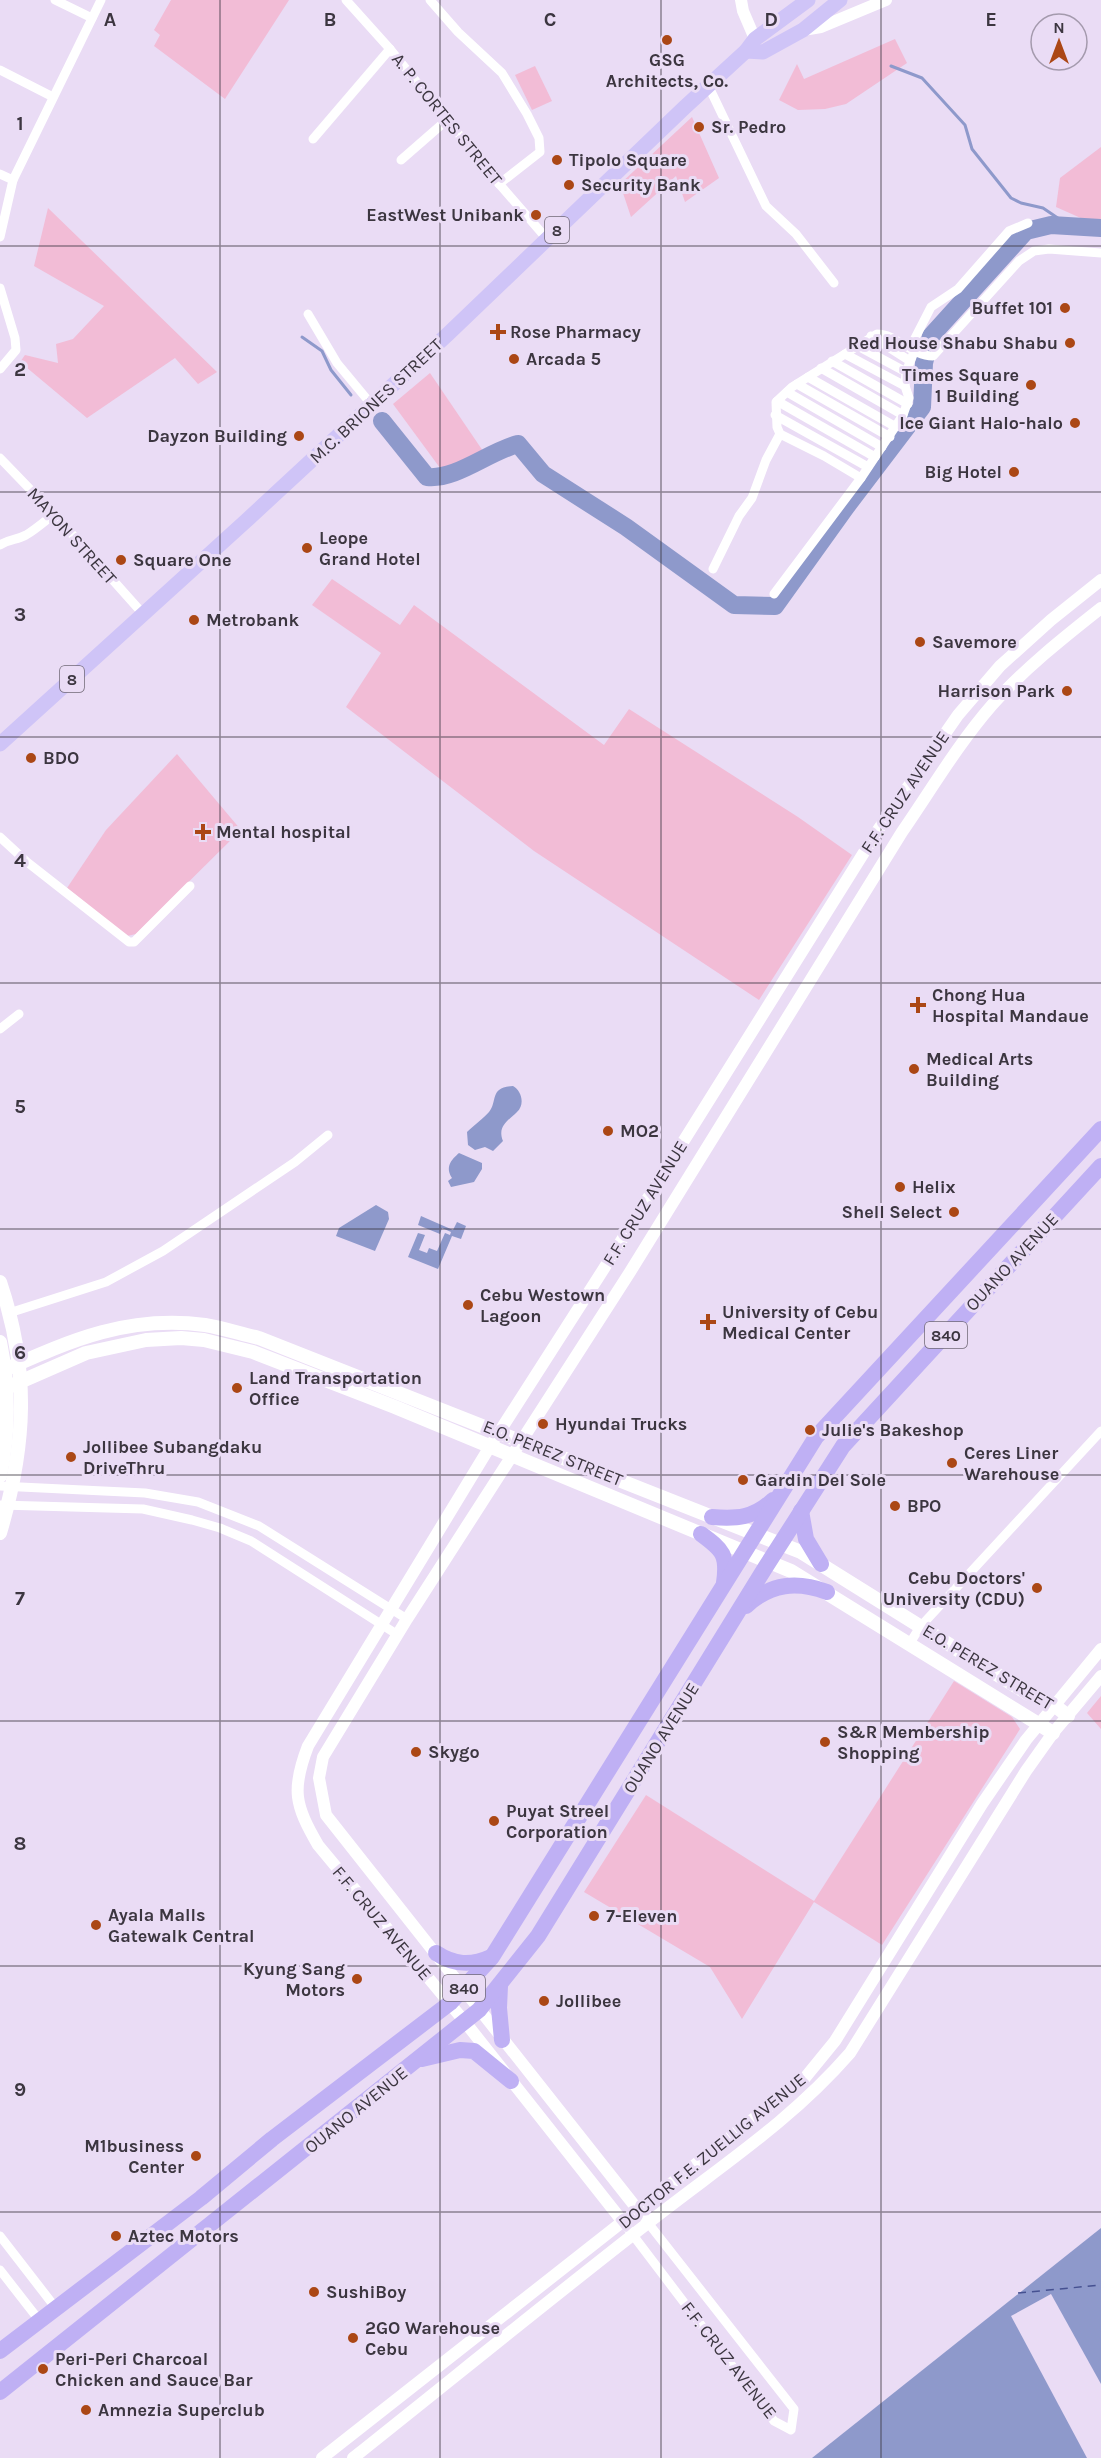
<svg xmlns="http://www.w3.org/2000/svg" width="1101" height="2458" font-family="Karla,sans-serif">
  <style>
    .green { fill: #f2bcd6 }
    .water { fill: #8e99cb }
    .pier { fill: #eadcf5 }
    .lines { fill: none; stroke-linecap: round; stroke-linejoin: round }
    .stream { stroke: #8e99cb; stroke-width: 3 }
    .river { stroke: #8e99cb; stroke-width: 18 }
    .ferry { stroke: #465191; stroke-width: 1.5; stroke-dasharray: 8 6; stroke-linecap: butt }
    .minor { stroke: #fff; stroke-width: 9 }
    .tertiary { stroke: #fff; stroke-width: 12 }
    .secondary { stroke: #fff; stroke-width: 14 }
    .primary { stroke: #cfc4f7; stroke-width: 15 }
    .trunk { stroke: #bfb0f4; stroke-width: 16 }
    .grid { fill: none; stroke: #3c3640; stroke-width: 1.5; stroke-opacity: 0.55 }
    .poi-dot { fill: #ab4715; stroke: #eadcf5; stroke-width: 2 }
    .labels { text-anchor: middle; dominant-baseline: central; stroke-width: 6; stroke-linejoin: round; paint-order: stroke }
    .shield { fill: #eadcf5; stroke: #706876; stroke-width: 1.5 }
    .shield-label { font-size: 16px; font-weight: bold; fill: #3c3640 }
    .poi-label { font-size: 18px; font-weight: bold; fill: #3c3640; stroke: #eadcf5; text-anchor: start }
    .street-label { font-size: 18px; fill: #3c3640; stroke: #eadcf5 }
    .grid-label { font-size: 20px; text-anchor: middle; font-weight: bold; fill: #3c3640; stroke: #eadcf5; stroke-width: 6; stroke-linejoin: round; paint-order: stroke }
  </style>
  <rect width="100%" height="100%" fill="#eadcf5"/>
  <g class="green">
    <polygon points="171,0 289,0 225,99 154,46 160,35 154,30"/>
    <polygon points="895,39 907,63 846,104 825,109 798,110 779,100 797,64 804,79"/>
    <polygon points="535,66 552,101 532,110 515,75"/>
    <polygon points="692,117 719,178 685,202 676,176 631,217 620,184"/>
    <polygon points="1101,147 1101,221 1083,219 1056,207 1060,178"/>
    <polygon points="48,208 217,372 198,384 175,358 87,418 20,362 25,355 58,363 56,344 73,339 104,306 34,266"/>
    <polygon points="430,373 485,454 443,472 393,404"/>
    <polygon points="332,579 400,625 414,605 604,745 629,709 798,817 852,855 759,1000 534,851 346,707 381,653 312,605"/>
    <polygon points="177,754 241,830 136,934 127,936 67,888 106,830"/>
    <polygon points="954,1681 1012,1717 1020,1729 882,1945 814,1902 742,2019 710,1967 584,1892 646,1795 814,1901"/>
    <polygon points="1101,1696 1101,1729 1087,1713"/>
  </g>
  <g class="water">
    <path d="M513 1086C522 1091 525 1105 517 1112 508 1121 497 1126 503 1141L493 1151 485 1147 475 1150 468 1145 467 1132C474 1125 483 1119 489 1112 498 1101 489 1087 513 1086Z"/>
    <path d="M459 1153 482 1163V1169L474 1182 451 1187 448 1181 452 1178C445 1167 451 1160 459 1153Z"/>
    <polygon points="376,1205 388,1212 389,1219 375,1251 336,1236 339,1228"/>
    <polygon points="421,1216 453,1230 457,1222 466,1226 461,1239 452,1236 438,1269 408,1257 418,1233 425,1235 419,1250 427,1253 429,1248 437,1251 445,1233 450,1235 451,1232 442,1228 440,1234 418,1225"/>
    <polygon points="1101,2228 1101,2458 812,2458"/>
  </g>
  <polygon class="pier" points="1051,2294 1101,2384 1101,2458 1087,2458 1011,2316"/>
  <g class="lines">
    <g class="stream">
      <polyline points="891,66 922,78 965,125 972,149 1011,198 1021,203 1043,208 1068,225"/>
      <polyline points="302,337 322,351 331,370 351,395"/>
    </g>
    <path class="river" d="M382 421 427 477C456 480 488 452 518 444L543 474 626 527 734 605 775 606 846 507 922 407 924 363 931 336 1026 231 1051 225 1101 228"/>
    <polyline class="ferry" points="1018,2293 1101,2285"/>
    <g class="minor">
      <polyline points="55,0 92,18"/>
      <polyline points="346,0 390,49 495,179 547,239"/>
      <polyline points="430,0 458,32 502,73 527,114 539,138 540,152 499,184"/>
      <polyline points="0,70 53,97"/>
      <polyline points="708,85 766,206 796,234 834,283"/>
      <polyline points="313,139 390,49"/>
      <polyline points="401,160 448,119"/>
      <polyline points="0,174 13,180"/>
      <polyline points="0,237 13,180 101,0"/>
      <polyline points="0,288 15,338 16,350 0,369"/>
      <polyline points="308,314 337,363 371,404"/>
      <polyline points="871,336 910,361"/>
      <polyline points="856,345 906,372"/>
      <polyline points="845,354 905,386"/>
      <polyline points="832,361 908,404"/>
      <polyline points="821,368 903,415"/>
      <polyline points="808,377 896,427"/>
      <polyline points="797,384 890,437"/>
      <polyline points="787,392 882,447"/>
      <polyline points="777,401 875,457"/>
      <polyline points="775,415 868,467"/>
      <polyline points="0,458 54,514 144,615"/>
      <path d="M861 478 824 456 780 434 777 427 776 402 792 387 877 334C897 334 911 356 933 356L1019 261 1034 251 1049 249 1101 253"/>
      <path d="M0 545C9 539 17 540 26 535 36 529 45 521 54 514"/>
      <polyline points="713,569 739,516 752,498 766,460 780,434"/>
      <polyline points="774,594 861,478 903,415 909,398 905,386 906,372 914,352 913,342 931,307 958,289 1009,231 1028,223"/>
      <polyline points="0,837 27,862 129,942 134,942 190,886"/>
      <polyline points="0,1029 19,1014"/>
      <polyline points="9,1313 106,1282 163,1251 295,1162 328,1135"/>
      <polyline points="0,1486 145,1493 198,1502 259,1526 407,1619"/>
      <polyline points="0,1505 143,1509 192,1520 220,1528 251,1541 398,1635"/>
      <polyline points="910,1643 920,1627 1101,1431"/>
      <polyline points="623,2222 774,2421 791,2430 794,2409 638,2210"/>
      <polyline points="0,2236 55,2307"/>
      <polyline points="0,2270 39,2320"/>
    </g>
    <g class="tertiary">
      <polyline points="741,0 743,11 755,39"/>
      <polyline points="803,30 821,27 886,0"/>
      <path d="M638 2210 326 1815 319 1778 323 1757 407 1619 630 1272 902 832C931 790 958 744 992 705 1024 669 1063 638 1101 608"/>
      <path d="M623 2222 465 2022 318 1845C295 1805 291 1790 308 1746L489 1448 603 1270 878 830 958 715 1000 666 1051 620 1101 580"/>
      <polyline points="322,2458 804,2079 835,2041 982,1804 1026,1740 1101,1649"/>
      <path d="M353 2458C451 2380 549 2300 648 2223 719 2167 790 2122 850 2053L1026 1771 1053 1733 1101 1676"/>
    </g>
    <g class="secondary">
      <path d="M0 1282C30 1371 26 1445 0 1533"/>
      <path d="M0 1342C9 1386 9 1432 0 1476"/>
      <path d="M4 1370C72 1340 128 1315 205 1325 223 1328 241 1334 259 1338L801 1552 1027 1693 1054 1705 1068 1716"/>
      <polyline points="6,1388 86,1353 146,1340 181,1338 204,1340 253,1352 395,1407 791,1571 1053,1733"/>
    </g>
    <g class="primary">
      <polyline points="746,51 763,52 803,30 840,0"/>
      <polyline points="0,744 247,520 448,334 685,107 746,51 755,39 808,0"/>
    </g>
    <g class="trunk">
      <polyline points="801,1511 806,1539 821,1564"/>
      <path d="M712 1517C737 1519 754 1518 773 1500"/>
      <path d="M701 1534C723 1550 728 1555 724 1583"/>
      <path d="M746 1606C771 1583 797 1581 827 1592"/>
      <path d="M436 1953C454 1965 471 1966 491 1957"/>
      <polyline points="500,1986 499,2008 502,2040"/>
      <polyline points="422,2059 460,2050 474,2051 511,2081"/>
      <polyline points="0,2351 201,2198 272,2139 450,2003 492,1957 816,1437 1101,1129"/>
      <polyline points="0,2392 479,2010 538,1936 765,1568 843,1446 1101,1166"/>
    </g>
  </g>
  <path class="grid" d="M220 0V2458M440 0V2458M661 0V2458M881 0V2458M0 246H1101M0 492H1101M0 737H1101M0 983H1101M0 1229H1101M0 1475H1101M0 1721H1101M0 1966H1101M0 2212H1101"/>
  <g class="poi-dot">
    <circle cx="667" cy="40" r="6"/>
    <circle cx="699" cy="127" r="6"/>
    <circle cx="557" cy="160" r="6"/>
    <circle cx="569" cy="185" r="6"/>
    <circle cx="536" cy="215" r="6"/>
    <circle cx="1065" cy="308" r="6"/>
    <path d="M495 323h6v6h6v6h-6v6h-6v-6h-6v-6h6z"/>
    <circle cx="1070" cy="343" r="6"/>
    <circle cx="514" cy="359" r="6"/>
    <circle cx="1031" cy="385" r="6"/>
    <circle cx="1075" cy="423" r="6"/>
    <circle cx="299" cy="436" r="6"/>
    <circle cx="1014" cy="472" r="6"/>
    <circle cx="307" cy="548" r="6"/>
    <circle cx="121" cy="560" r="6"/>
    <circle cx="194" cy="620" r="6"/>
    <circle cx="920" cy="642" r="6"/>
    <circle cx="1067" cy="691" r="6"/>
    <circle cx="31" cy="758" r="6"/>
    <path d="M200 823h6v6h6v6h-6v6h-6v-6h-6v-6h6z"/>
    <path d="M915 996h6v6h6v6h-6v6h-6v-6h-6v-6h6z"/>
    <circle cx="914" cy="1069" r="6"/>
    <circle cx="608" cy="1131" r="6"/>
    <circle cx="900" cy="1187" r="6"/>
    <circle cx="954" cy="1212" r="6"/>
    <circle cx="468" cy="1305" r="6"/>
    <path d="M705 1313h6v6h6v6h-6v6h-6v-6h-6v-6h6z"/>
    <circle cx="237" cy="1388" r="6"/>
    <circle cx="543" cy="1424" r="6"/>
    <circle cx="810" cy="1430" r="6"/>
    <circle cx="71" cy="1457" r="6"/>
    <circle cx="952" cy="1463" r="6"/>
    <circle cx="743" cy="1480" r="6"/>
    <circle cx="895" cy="1506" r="6"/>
    <circle cx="1037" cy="1588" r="6"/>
    <circle cx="825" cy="1742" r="6"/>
    <circle cx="416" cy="1752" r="6"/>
    <circle cx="494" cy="1821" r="6"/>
    <circle cx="594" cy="1916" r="6"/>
    <circle cx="96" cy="1925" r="6"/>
    <circle cx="357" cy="1979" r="6"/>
    <circle cx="544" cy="2001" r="6"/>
    <circle cx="196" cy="2156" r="6"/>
    <circle cx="116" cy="2236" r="6"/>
    <circle cx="314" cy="2292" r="6"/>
    <circle cx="353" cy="2338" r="6"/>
    <circle cx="43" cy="2369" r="6"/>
    <circle cx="86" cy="2410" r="6"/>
  </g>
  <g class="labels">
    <g class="shield">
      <rect x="545" y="217" width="24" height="26" rx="4.5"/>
      <rect x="60" y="666" width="24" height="26" rx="4.5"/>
      <rect x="925" y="1322" width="42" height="26" rx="4.5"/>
      <rect x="443" y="1975" width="42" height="26" rx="4.5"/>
    </g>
    <g class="shield-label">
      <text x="557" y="230">8</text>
      <text x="72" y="679">8</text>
      <text x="946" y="1335">840</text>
      <text x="464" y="1988">840</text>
    </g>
    <g class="poi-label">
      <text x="667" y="60" text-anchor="middle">GSG<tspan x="667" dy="21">Architects, Co.</tspan></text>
      <text x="711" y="127">Sr. Pedro</text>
      <text x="569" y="160">Tipolo Square</text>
      <text x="581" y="185">Security Bank</text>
      <text x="524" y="215" text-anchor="end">EastWest Unibank</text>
      <text x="1053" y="308" text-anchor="end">Buffet 101</text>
      <text x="510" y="332">Rose Pharmacy</text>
      <text x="1058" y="343" text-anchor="end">Red House Shabu Shabu</text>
      <text x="526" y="359">Arcada 5</text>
      <text x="1019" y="375" text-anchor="end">Times Square<tspan x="1019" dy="21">1 Building</tspan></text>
      <text x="1063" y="423" text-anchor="end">Ice Giant Halo-halo</text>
      <text x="287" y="436" text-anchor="end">Dayzon Building</text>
      <text x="1002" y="472" text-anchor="end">Big Hotel</text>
      <text x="319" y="538">Leope<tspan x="319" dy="21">Grand Hotel</tspan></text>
      <text x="133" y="560">Square One</text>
      <text x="206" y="620">Metrobank</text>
      <text x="932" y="642">Savemore</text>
      <text x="1055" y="691" text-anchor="end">Harrison Park</text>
      <text x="43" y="758">BDO</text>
      <text x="216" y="832">Mental hospital</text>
      <text x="932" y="995">Chong Hua<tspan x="932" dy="21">Hospital Mandaue</tspan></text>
      <text x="926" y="1059">Medical Arts<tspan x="926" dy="21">Building</tspan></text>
      <text x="620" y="1131">MO2</text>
      <text x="912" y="1187">Helix</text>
      <text x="942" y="1212" text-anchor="end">Shell Select</text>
      <text x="480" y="1295">Cebu Westown<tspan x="480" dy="21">Lagoon</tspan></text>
      <text x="722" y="1312">University of Cebu<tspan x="722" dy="21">Medical Center</tspan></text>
      <text x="249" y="1378">Land Transportation<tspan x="249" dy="21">Office</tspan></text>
      <text x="555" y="1424">Hyundai Trucks</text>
      <text x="822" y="1430">Julie's Bakeshop</text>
      <text x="83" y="1447">Jollibee Subangdaku<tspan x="83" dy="21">DriveThru</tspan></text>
      <text x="964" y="1453">Ceres Liner<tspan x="964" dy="21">Warehouse</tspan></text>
      <text x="755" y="1480">Gardin Del Sole</text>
      <text x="907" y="1506">BPO</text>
      <text x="1025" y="1578" text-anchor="end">Cebu Doctors'<tspan x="1025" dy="21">University (CDU)</tspan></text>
      <text x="837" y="1732">S&amp;R Membership<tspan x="837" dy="21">Shopping</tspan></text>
      <text x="428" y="1752">Skygo</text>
      <text x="506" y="1811">Puyat Streel<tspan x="506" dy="21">Corporation</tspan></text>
      <text x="108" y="1915">Ayala Malls<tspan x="108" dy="21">Gatewalk Central</tspan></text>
      <text x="606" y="1916">7-Eleven</text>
      <text x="345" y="1969" text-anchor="end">Kyung Sang<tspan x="345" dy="21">Motors</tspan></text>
      <text x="556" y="2001">Jollibee</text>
      <text x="184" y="2146" text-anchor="end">M1business<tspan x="184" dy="21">Center</tspan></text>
      <text x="128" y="2236">Aztec Motors</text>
      <text x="326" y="2292">SushiBoy</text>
      <text x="365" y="2328">2GO Warehouse<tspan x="365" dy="21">Cebu</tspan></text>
      <text x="55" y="2359">Peri-Peri Charcoal<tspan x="55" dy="21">Chicken and Sauce Bar</tspan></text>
      <text x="98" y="2410">Amnezia Superclub</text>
    </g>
    <g class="street-label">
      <text transform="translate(447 119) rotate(51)">A. P. CORTES STREET</text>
      <text transform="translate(376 401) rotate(-43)">M.C. BRIONES STREET</text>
      <text transform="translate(72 536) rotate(48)">MAYON STREET</text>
      <text transform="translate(905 792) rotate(-56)">F.F. CRUZ AVENUE</text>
      <text transform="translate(645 1203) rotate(-58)">F.F. CRUZ AVENUE</text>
      <text transform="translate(1012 1262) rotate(-47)">OUANO AVENUE</text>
      <text transform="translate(553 1453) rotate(22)">E.O. PEREZ STREET</text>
      <text transform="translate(988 1667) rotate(31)">E.O. PEREZ STREET</text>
      <text transform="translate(661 1738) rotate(-58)">OUANO AVENUE</text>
      <text transform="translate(382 1923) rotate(50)">F.F. CRUZ AVENUE</text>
      <text transform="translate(356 2110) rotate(-39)">OUANO AVENUE</text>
      <text transform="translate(712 2151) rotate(-39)">DOCTOR F.E. ZUELLIG AVENUE</text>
      <text transform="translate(729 2360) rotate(52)">F.F. CRUZ AVENUE</text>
    </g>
  </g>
  <g class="grid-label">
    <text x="110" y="26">A</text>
    <text x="330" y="26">B</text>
    <text x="550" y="26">C</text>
    <text x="771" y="26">D</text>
    <text x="991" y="26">E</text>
    <text x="20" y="130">1</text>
    <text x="20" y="376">2</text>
    <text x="20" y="621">3</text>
    <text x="20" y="867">4</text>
    <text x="20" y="1113">5</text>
    <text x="20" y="1359">6</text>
    <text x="20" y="1605">7</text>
    <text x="20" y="1850">8</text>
    <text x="20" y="2096">9</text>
  </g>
  <g transform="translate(1059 42)"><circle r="28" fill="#eadcf5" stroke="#a49aad" stroke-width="1.5"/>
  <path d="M0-4.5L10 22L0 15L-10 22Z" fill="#ab4715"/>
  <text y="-9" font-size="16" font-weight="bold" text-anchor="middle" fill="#3c3640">N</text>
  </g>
</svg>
